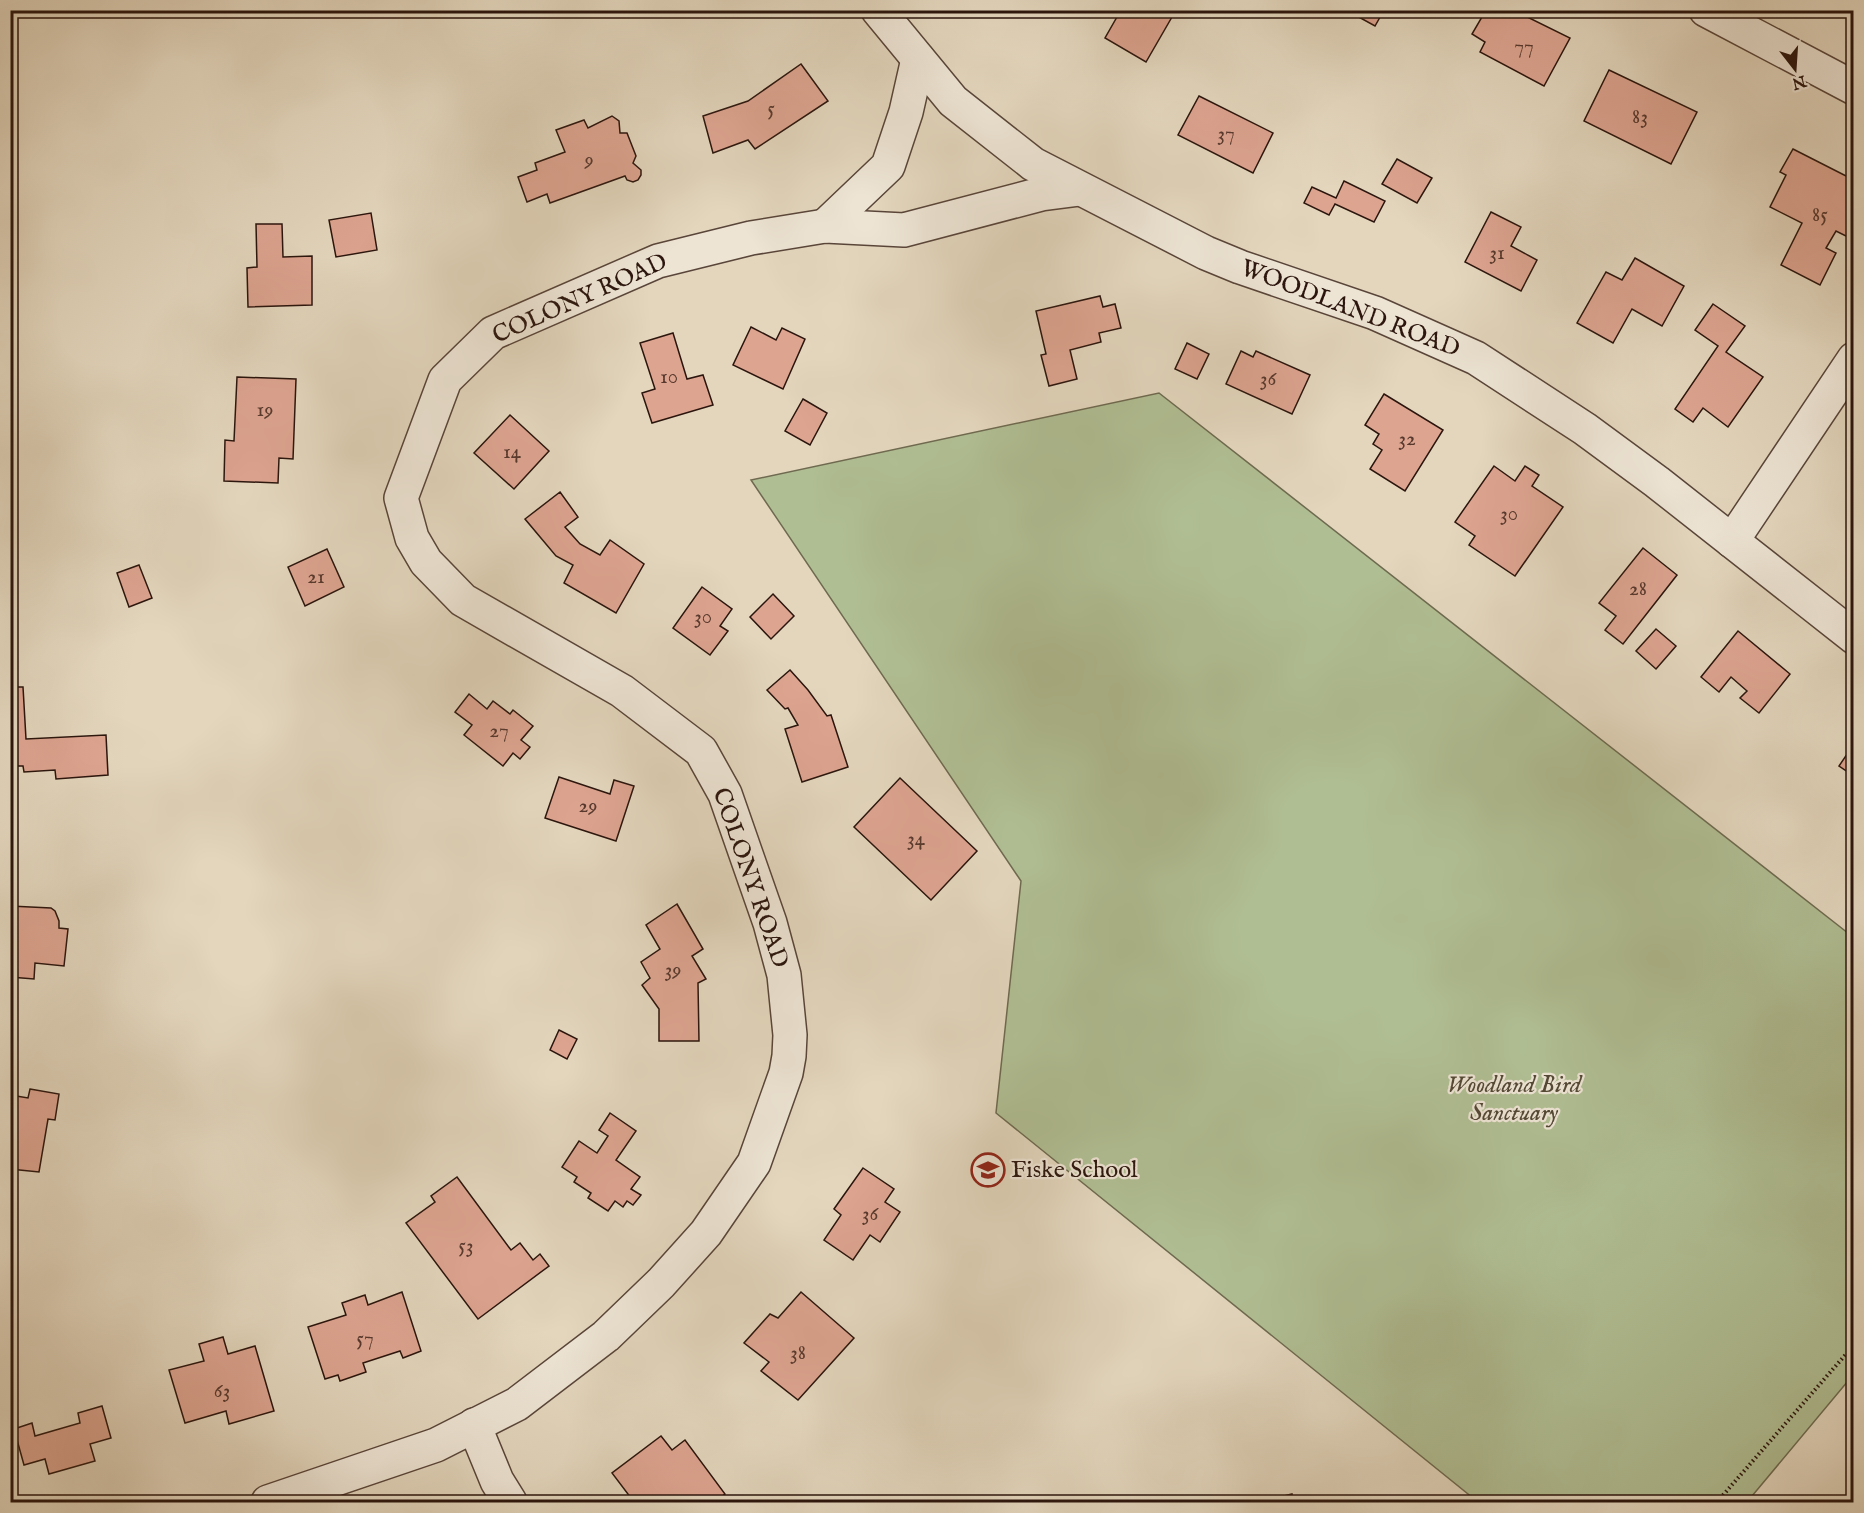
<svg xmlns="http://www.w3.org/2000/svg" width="1864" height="1513" font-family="'IM FELL English',serif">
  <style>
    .green { fill: #b0be93; stroke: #6e6a50; stroke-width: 1.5 }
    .building { fill: #dda490; stroke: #2b150d; stroke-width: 1.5 }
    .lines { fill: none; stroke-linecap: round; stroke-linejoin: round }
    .minor-casing { stroke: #594539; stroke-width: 36 }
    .path { stroke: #2b150d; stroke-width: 4; stroke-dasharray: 1.5 3; stroke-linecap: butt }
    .minor { stroke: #ede4d4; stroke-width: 33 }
    .labels { text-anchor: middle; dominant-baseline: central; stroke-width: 4.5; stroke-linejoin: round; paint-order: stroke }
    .number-label { font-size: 21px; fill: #58392e }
    .street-label { font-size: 24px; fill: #2b150d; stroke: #ede4d4 }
    .park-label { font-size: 24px; font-style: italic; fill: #534835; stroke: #ede4d4 }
    .poi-label { font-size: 24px; fill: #2b150d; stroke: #ede4d4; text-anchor: start }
  </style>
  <rect width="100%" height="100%" fill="#e3d6bd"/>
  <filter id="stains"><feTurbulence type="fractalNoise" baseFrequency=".00333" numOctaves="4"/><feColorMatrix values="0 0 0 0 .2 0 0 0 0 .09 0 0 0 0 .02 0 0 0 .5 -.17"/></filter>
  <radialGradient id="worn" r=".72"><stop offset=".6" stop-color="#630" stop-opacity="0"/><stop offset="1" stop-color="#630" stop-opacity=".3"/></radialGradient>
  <polygon class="green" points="1159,393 1853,937 1853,1375 1747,1502 1478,1502 996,1113 1021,881 751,480"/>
  <g class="building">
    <polygon points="1121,10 1176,10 1146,62 1105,38"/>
    <polygon points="1346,10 1384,10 1375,26"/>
    <polygon points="1486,10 1513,10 1570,38 1544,86 1480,52 1485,42 1472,34"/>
    <polygon points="801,64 828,101 755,149 748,140 713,153 703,116 748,101"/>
    <polygon points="1609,70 1697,112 1671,164 1584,121"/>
    <polygon points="1199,96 1273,133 1253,173 1178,135"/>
    <polygon points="612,116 619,121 620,133 627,133 636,156 633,163 641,170 641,175 638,180 633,182 627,180 625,176 550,203 547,194 527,202 518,177 537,170 535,163 565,152 556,130 584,120 588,128"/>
    <polygon points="1793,149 1854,180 1854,240 1836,231 1826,248 1836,253 1820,285 1781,265 1802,223 1770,207 1786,175 1780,172"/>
    <polygon points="1397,159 1432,178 1417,203 1382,184"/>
    <polygon points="1344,181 1385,201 1374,222 1335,204 1329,215 1304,203 1312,187 1336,198"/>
    <polygon points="1491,212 1521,227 1511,246 1537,260 1521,291 1465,262"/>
    <polygon points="371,213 377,250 336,257 329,220"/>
    <polygon points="256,224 282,224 283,257 312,256 312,305 248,307 247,268 257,267"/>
    <polygon points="1635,258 1684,286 1662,326 1632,309 1613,343 1577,323 1606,272 1622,280"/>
    <polygon points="1100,296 1103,307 1115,304 1121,328 1099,333 1101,342 1070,350 1077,379 1049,386 1041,355 1046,354 1036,311"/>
    <polygon points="1713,304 1745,326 1726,352 1763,377 1728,427 1703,408 1693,422 1675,409 1718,346 1695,330"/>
    <polygon points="751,327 776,340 782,328 805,339 783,389 733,365"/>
    <polygon points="673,333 687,379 703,375 713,405 652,423 642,393 655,389 640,343"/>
    <polygon points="1187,343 1209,354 1197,379 1175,369"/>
    <polygon points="1241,351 1253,357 1256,351 1310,375 1292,414 1226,384"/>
    <polygon points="237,377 296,379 293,459 279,458 278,483 224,481 225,440 234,441"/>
    <polygon points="1384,394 1443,430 1405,491 1370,469 1382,450 1373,444 1379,434 1365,425"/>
    <polygon points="803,399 827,413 810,445 785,431"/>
    <polygon points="510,415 549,451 514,489 474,453"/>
    <polygon points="1494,466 1515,481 1525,466 1539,475 1532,486 1563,507 1515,576 1469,545 1475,536 1455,522"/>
    <polygon points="560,492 578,517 565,527 580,544 600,555 610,540 644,564 616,613 564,583 573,565 556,556 525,519"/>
    <polygon points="1643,548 1677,575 1623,644 1605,630 1616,616 1599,603"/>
    <polygon points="327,549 344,587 305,606 288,567"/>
    <polygon points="139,565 152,598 129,607 117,573"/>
    <polygon points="702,587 732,609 720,626 728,631 710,655 673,628"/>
    <polygon points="773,594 794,616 771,639 750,617"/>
    <polygon points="1656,629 1676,646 1656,669 1636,651"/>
    <polygon points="1738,631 1790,674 1759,713 1740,698 1747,691 1731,677 1719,692 1701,677"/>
    <polygon points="790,670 808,690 827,716 831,715 848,767 802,782 785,729 798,725 788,708 785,709 767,690"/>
    <polygon points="10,687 23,687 26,739 106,735 108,775 56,779 55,770 24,772 23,766 10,766"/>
    <polygon points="469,694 487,709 493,701 510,714 513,710 533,726 521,740 530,747 520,759 513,753 503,766 464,735 472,725 455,712"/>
    <polygon points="1854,744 1854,776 1839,766"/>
    <polygon points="559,777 610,794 614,780 634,786 616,841 545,818"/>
    <polygon points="900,778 977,851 931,900 854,827"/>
    <polygon points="677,904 703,949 692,956 706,979 698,983 699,1041 659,1041 659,1009 642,985 650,978 641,962 660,949 646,925"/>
    <polygon points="10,906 51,908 55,911 59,921 59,928 68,929 64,966 35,963 34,979 10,977"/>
    <polygon points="559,1030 577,1039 567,1059 550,1050"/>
    <polygon points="30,1089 59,1094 55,1120 48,1119 39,1172 10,1169 10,1095 28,1098"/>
    <polygon points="610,1113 636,1131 616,1160 640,1177 631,1189 641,1195 633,1205 627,1201 623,1207 615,1201 608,1211 588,1198 591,1193 574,1182 577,1177 562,1167 579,1141 597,1153 608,1136 599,1130"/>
    <polygon points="863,1168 894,1189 885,1202 900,1212 880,1242 870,1235 853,1260 824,1240 841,1215 834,1209"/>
    <polygon points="457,1177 511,1250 520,1243 533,1260 540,1254 549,1266 478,1319 406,1223 435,1202 431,1196"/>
    <polygon points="402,1292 421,1351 403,1358 400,1351 363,1363 366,1372 340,1381 338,1375 325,1379 308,1327 346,1315 342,1303 365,1295 368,1305"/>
    <polygon points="801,1292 854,1338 798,1400 761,1371 769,1362 744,1343 770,1314 778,1318"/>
    <polygon points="223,1337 228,1354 255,1346 274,1411 229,1424 226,1411 185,1423 169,1370 204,1361 199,1344"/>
    <polygon points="102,1406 111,1438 90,1444 95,1461 49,1474 45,1459 24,1465 14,1429 32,1423 35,1436 80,1423 78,1413"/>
    <polygon points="661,1436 672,1450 685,1440 725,1494 714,1502 634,1502 612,1473"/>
    <polygon points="1292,1494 1294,1502 1260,1502"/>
  </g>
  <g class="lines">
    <defs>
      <g id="minor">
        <polyline points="878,10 953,101 1033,164 1206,253 1240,267 1375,313 1476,358 1585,429 1657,482 1854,637"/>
        <polyline points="1706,10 1854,88"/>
        <polyline points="825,226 888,166 906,112 918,59"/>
        <polyline points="1732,541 1854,359"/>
        <polyline points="474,1425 497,1481 510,1502"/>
        <polyline points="268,1502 436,1445 517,1404 606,1336 661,1283 706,1233 754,1163 786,1073 789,1056 790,1035 784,975 770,923 725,794 701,751 622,691 463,600 426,562 412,538 401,498 445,380 493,333 658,261 751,238 825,226 904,230 1041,194 1080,189"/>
      </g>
    </defs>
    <use href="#minor" class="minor-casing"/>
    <polyline class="path" points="1717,1502 1854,1345"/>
    <use href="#minor" class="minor"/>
  </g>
  <defs>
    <symbol id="school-ring" viewBox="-11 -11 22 22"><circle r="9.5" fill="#ede4d4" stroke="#8f2418" stroke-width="1.5"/><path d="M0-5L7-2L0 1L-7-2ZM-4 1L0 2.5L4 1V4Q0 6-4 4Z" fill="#8f2418"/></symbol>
  </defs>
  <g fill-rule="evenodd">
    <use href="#school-ring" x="969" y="1151" width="38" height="38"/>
  </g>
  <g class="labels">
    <g class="number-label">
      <text x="1524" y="47">77</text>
      <text x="771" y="109">5</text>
      <text x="1640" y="117">83</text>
      <text x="1226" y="134">37</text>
      <text x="589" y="160">9</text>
      <text x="1820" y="215">85</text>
      <text x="1497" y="253">31</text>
      <text x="669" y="377">10</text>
      <text x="1268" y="379">36</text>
      <text x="265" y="410">19</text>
      <text x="1407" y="439">32</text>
      <text x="512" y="452">14</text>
      <text x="1509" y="514">30</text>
      <text x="316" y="577">21</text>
      <text x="1638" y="589">28</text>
      <text x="703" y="617">30</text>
      <text x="499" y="731">27</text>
      <text x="588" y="806">29</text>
      <text x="916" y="839">34</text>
      <text x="673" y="970">39</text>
      <text x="870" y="1214">36</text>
      <text x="466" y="1246">53</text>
      <text x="365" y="1339">57</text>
      <text x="798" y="1353">38</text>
      <text x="222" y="1391">63</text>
    </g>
    <g class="street-label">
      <text transform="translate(580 299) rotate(-24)">COLONY ROAD</text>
      <text transform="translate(1350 309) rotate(21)">WOODLAND ROAD</text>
      <text transform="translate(750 878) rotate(71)">COLONY ROAD</text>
    </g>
    <g class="park-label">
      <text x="1514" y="1085">Woodland Bird<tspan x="1514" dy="28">Sanctuary</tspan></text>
    </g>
    <g class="poi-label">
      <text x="1011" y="1170">Fiske School</text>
    </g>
  </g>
  <rect width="1864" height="1513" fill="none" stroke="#e3d6bd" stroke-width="36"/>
  <rect x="12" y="12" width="1840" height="1489" fill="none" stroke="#2b150d" stroke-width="3"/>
  <rect x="18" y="18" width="1828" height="1477" fill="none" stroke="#2b150d" stroke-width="1.5"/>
  <g transform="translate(1795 69) rotate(163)" stroke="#ede4d4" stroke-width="4.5" paint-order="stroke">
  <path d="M0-4.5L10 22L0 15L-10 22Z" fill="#2b150d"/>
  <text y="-9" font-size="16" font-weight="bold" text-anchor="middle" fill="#2b150d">N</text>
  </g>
  <rect width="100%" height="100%" filter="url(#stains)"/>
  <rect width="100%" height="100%" fill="url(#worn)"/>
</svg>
